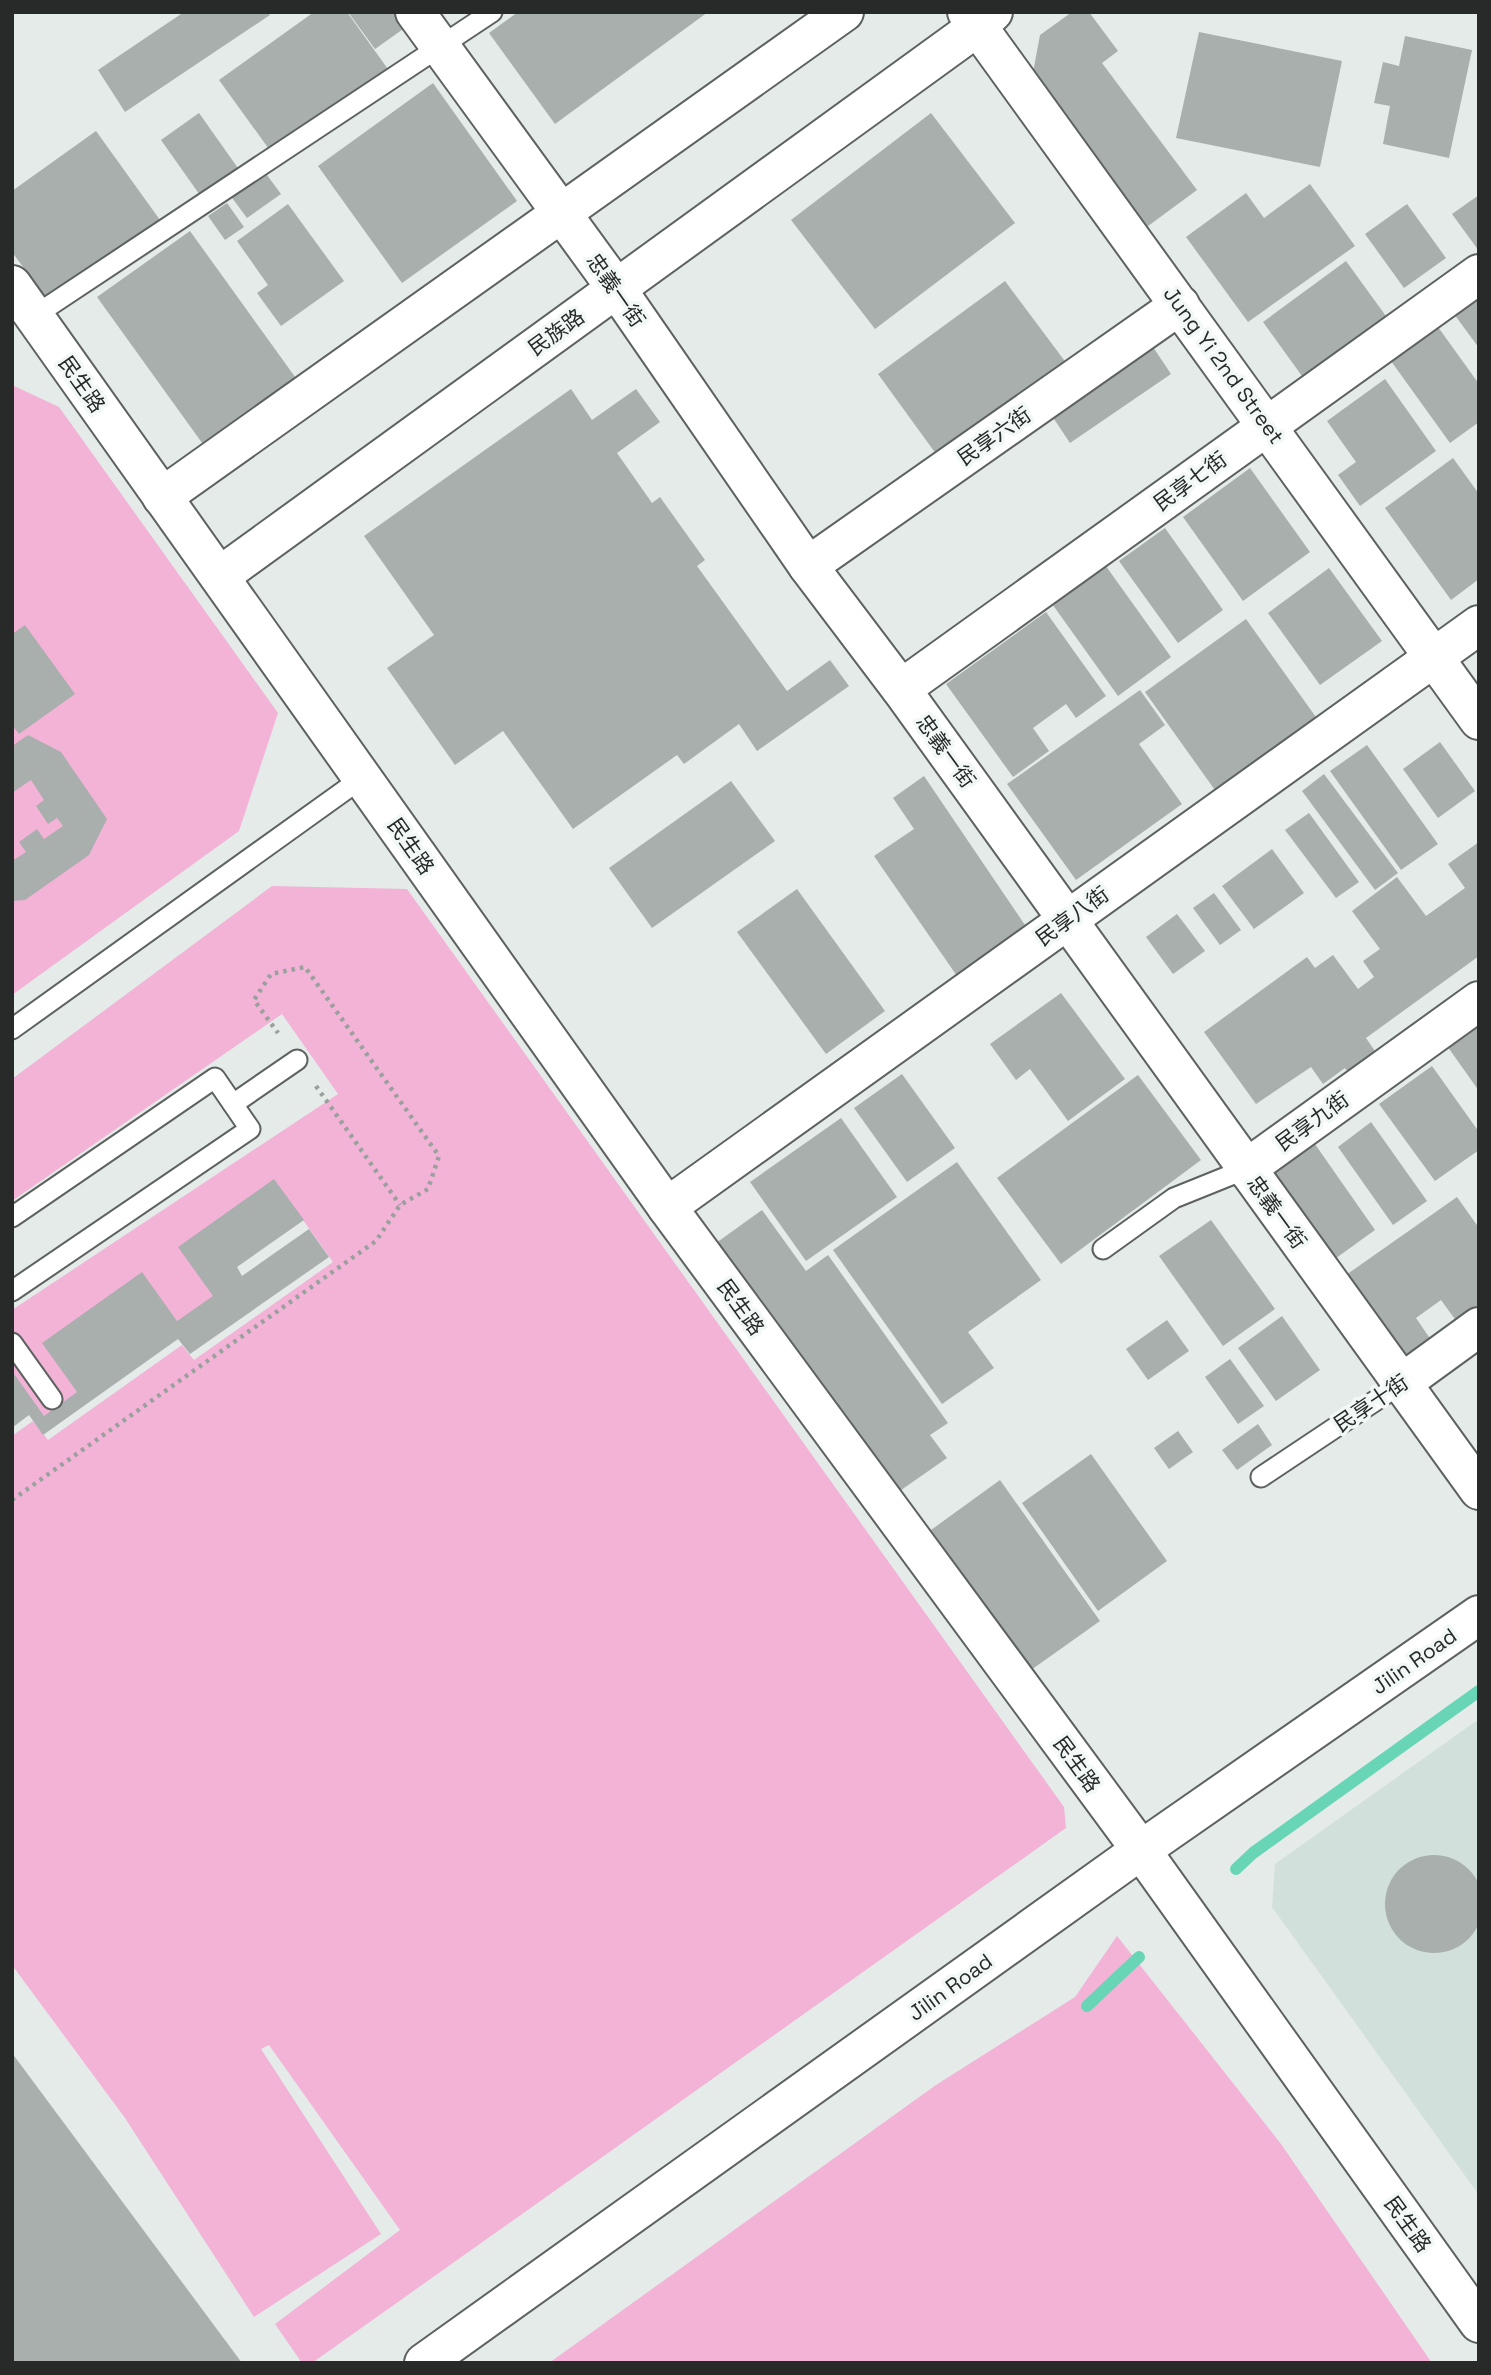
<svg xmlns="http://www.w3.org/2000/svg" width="1491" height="2375" font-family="'Space Grotesk','Noto Sans TC',sans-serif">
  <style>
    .built { fill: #d1e0da }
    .green { fill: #f3b3d7 }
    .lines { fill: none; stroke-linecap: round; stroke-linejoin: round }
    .stream { stroke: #68d5b6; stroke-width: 12 }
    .building { fill: #a9afad }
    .lane-casing { stroke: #5d6260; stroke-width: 23 }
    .street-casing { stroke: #5d6260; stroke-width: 42 }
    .secondary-casing { stroke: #5d6260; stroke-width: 42 }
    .path { stroke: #9aa09d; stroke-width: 4.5; stroke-dasharray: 3.5 5; stroke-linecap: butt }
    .lane { stroke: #fff; stroke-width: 19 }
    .street { stroke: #fff; stroke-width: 38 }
    .secondary { stroke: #fff; stroke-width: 38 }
    .labels { text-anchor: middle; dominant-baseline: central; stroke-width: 7; stroke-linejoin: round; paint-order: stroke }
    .street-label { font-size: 21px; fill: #272a29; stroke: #f1f8f5 }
  </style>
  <rect width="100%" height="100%" fill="#e4ebe8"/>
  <polygon class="built" points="1479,1719 1479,2195 1272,1907 1275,1864"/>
  <g class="green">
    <polygon points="12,385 59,407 278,713 239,831 12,995"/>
    <polygon points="272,886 407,889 1064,1807 1066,1828 312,2363 302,2363 275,2324 400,2230 269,2045 261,2049 381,2234 254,2317 125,2118 12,1965 12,1436 33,1421 48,1440 182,1345 194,1360 333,1262 278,1185 217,1302 48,1422 12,1374 12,1310 338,1094 282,1014 12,1201 12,1079"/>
    <polygon points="1117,1936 1281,2144 1432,2363 549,2363 936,2085 1075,1997"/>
  </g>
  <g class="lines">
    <g class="stream">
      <polyline points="1236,1869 1253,1853 1479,1691"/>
      <polyline points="1087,2006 1139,1957"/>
    </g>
  </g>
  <g class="building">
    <polygon points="184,12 268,12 270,15 125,112 98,70"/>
    <polygon points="314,12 347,12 390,72 274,156 219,80"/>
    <polygon points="348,12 396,12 406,27 375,49"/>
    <polygon points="518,12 708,12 555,124 489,33"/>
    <polygon points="1072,12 1089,12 1118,51 1102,63 1197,190 1144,229 1032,78 1040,35"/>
    <polygon points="1199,32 1342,61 1320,167 1176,138"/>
    <polygon points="1405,36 1472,50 1449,158 1383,144 1390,106 1374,103 1383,62 1399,66"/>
    <polygon points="433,83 517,201 402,283 318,166"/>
    <polygon points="199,113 240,171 202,198 161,140"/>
    <polygon points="931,113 1015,223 875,329 791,220"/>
    <polygon points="96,131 160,220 48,301 12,252 12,191"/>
    <polygon points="264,171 281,194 247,218 230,195"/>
    <polygon points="1310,184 1355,246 1248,322 1186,237 1246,193 1264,218"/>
    <polygon points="1479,195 1479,251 1452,214"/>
    <polygon points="227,203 244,227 225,240 208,216"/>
    <polygon points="288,204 344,281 281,326 257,293 268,285 237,241"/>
    <polygon points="1407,204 1446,258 1404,288 1365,234"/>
    <polygon points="190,231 298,381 205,447 97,297"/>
    <polygon points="1346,261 1391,323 1307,383 1263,322"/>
    <polygon points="1005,281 1067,364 939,458 878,374"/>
    <polygon points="1479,297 1479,348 1454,314"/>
    <polygon points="1438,327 1479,384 1479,422 1450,443 1391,361"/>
    <polygon points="1153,347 1171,374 1070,443 1052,416"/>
    <polygon points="1385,379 1436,451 1360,506 1338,475 1356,462 1327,421"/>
    <polygon points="571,389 592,420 636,389 660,422 617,453 652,503 660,497 705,560 697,566 787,691 830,660 849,686 757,751 739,724 684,764 677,755 573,829 503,731 455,765 387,668 434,635 364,536"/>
    <polygon points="1453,458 1479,494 1479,579 1451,600 1385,508"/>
    <polygon points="1250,468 1310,552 1243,601 1183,517"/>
    <polygon points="1165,528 1223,610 1178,643 1119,561"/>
    <polygon points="1103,562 1171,657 1118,696 1050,601"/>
    <polygon points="1329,568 1382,641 1320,685 1268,613"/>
    <polygon points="1046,612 1106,696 1076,718 1066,704 1033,728 1049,751 1013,777 946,684"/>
    <polygon points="1246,619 1318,720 1217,793 1145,692"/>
    <polygon points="25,625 75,694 19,734 12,725 12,634"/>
    <polygon points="1140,690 1165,725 1139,744 1182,804 1076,880 1007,784"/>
    <polygon points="28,735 61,752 107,819 89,855 25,900 12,901 12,861 26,852 19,842 37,829 44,839 63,826 57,818 48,824 36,806 44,800 31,780 12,793 12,746"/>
    <polygon points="1440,742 1475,791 1438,818 1403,769"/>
    <polygon points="1367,745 1438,844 1401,870 1330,771"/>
    <polygon points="1324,774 1398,873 1375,890 1302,791"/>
    <polygon points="924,776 1027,928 957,976 874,856 914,829 893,798"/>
    <polygon points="731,781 775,841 652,928 609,868"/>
    <polygon points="1309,813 1359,882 1336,898 1285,830"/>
    <polygon points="1479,842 1479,956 1366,1038 1377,1054 1349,1074 1345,1068 1323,1084 1311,1067 1256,1104 1204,1032 1307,957 1315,968 1333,955 1358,989 1374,977 1363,961 1380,949 1352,911 1397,877 1426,916 1465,888 1448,864"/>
    <polygon points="1272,849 1304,893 1254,929 1222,886"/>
    <polygon points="797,889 885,1011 826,1054 737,932"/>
    <polygon points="1214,893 1241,930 1220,945 1193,908"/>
    <polygon points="1177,914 1205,951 1173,974 1146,937"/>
    <polygon points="1061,993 1125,1079 1068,1121 1030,1069 1016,1080 990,1044"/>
    <polygon points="1479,1019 1479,1091 1445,1043"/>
    <polygon points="1432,1066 1479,1132 1479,1150 1435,1181 1379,1104"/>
    <polygon points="902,1074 955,1148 907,1182 854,1108"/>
    <polygon points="1138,1075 1201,1160 1061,1264 997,1178"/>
    <polygon points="841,1118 897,1197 806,1261 750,1182"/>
    <polygon points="1371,1122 1427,1201 1393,1225 1338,1147"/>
    <polygon points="1310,1137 1375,1230 1332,1261 1266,1168"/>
    <polygon points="957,1162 1041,1280 968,1332 994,1368 942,1404 833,1250"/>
    <polygon points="274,1179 304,1220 237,1267 242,1276 309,1229 329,1257 190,1354 178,1339 43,1435 29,1415 12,1428 12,1371 44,1416 77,1392 42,1343 142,1272 177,1321 213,1296 178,1247"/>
    <polygon points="1457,1197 1479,1228 1479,1306 1457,1322 1441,1300 1416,1318 1431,1340 1406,1358 1346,1275"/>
    <polygon points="762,1210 806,1271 828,1255 948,1423 930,1435 947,1458 894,1495 716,1243"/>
    <polygon points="1211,1220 1275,1309 1223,1346 1159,1256"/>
    <polygon points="1282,1316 1320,1370 1276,1401 1238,1348"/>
    <polygon points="1167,1320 1189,1351 1148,1380 1126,1349"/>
    <polygon points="1230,1359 1264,1406 1238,1424 1205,1377"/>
    <polygon points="1258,1424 1272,1445 1237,1470 1222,1450"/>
    <polygon points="1178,1431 1193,1452 1169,1469 1154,1448"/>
    <polygon points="1091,1454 1167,1561 1098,1611 1022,1503"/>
    <polygon points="1000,1480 1100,1621 1031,1670 931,1530"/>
    <circle cx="1434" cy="1904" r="49"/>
    <polygon points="12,2053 242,2363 12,2363"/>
  </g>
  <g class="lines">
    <defs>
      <g id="lane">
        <polyline points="34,316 492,12"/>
        <polyline points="12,1029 362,778"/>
        <polyline points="233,1104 297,1060"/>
        <polyline points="12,1217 215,1078 250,1129 12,1291"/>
        <polyline points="1103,1249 1174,1198 1246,1169"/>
        <polyline points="12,1343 52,1399"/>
        <polyline points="1261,1477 1402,1383"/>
      </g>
      <g id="street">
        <polyline points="415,12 616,288 808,566 901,689 1479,1490"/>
        <polyline points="967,12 1479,720"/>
        <polyline points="162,497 844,12"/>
        <polyline points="808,566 1180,305"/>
        <polyline points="220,576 977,27 993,12"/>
        <polyline points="901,689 1479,274"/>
        <polyline points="1246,1169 1479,1001"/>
        <polyline points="667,1207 1479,625"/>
        <polyline points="1402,1383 1479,1327"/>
        <polyline points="424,2363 1141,1850 1479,1615"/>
      </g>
      <polyline id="secondary" points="12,285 667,1207 1141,1850 1479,2323"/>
    </defs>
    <use href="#lane" class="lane-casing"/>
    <use href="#street" class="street-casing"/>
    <use href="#secondary" class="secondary-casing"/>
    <g class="path">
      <polyline points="316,1086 400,1205"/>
      <polyline points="12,1500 376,1241 400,1205 428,1189 439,1156 305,967 271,974 254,1000 278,1033"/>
    </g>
    <use href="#lane" class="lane"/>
    <use href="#street" class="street"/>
    <use href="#secondary" class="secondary"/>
  </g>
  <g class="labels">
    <g class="street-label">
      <text transform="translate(616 290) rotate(55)">忠義一街</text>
      <text transform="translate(556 332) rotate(-36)">民族路</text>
      <text transform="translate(1224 365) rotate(54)">Jung Yi 2nd Street</text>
      <text transform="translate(82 384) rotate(55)">民生路</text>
      <text transform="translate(994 436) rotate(-35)">民享六街</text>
      <text transform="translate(1190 481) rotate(-36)">民享七街</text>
      <text transform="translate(946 751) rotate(54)">忠義一街</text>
      <text transform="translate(411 846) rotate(55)">民生路</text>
      <text transform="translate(1072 916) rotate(-36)">民享八街</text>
      <text transform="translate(1312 1121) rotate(-36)">民享九街</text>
      <text transform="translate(1277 1212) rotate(54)">忠義一街</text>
      <text transform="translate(741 1307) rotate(54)">民生路</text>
      <text transform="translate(1371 1403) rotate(-34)">民享十街</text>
      <text transform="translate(1414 1661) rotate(-35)">Jilin Road</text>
      <text transform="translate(1077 1764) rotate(54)">民生路</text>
      <text transform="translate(950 1987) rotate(-36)">Jilin Road</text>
      <text transform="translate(1408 2224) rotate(54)">民生路</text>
    </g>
  </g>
  <rect width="1491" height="2375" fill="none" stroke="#272a29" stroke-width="28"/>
</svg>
